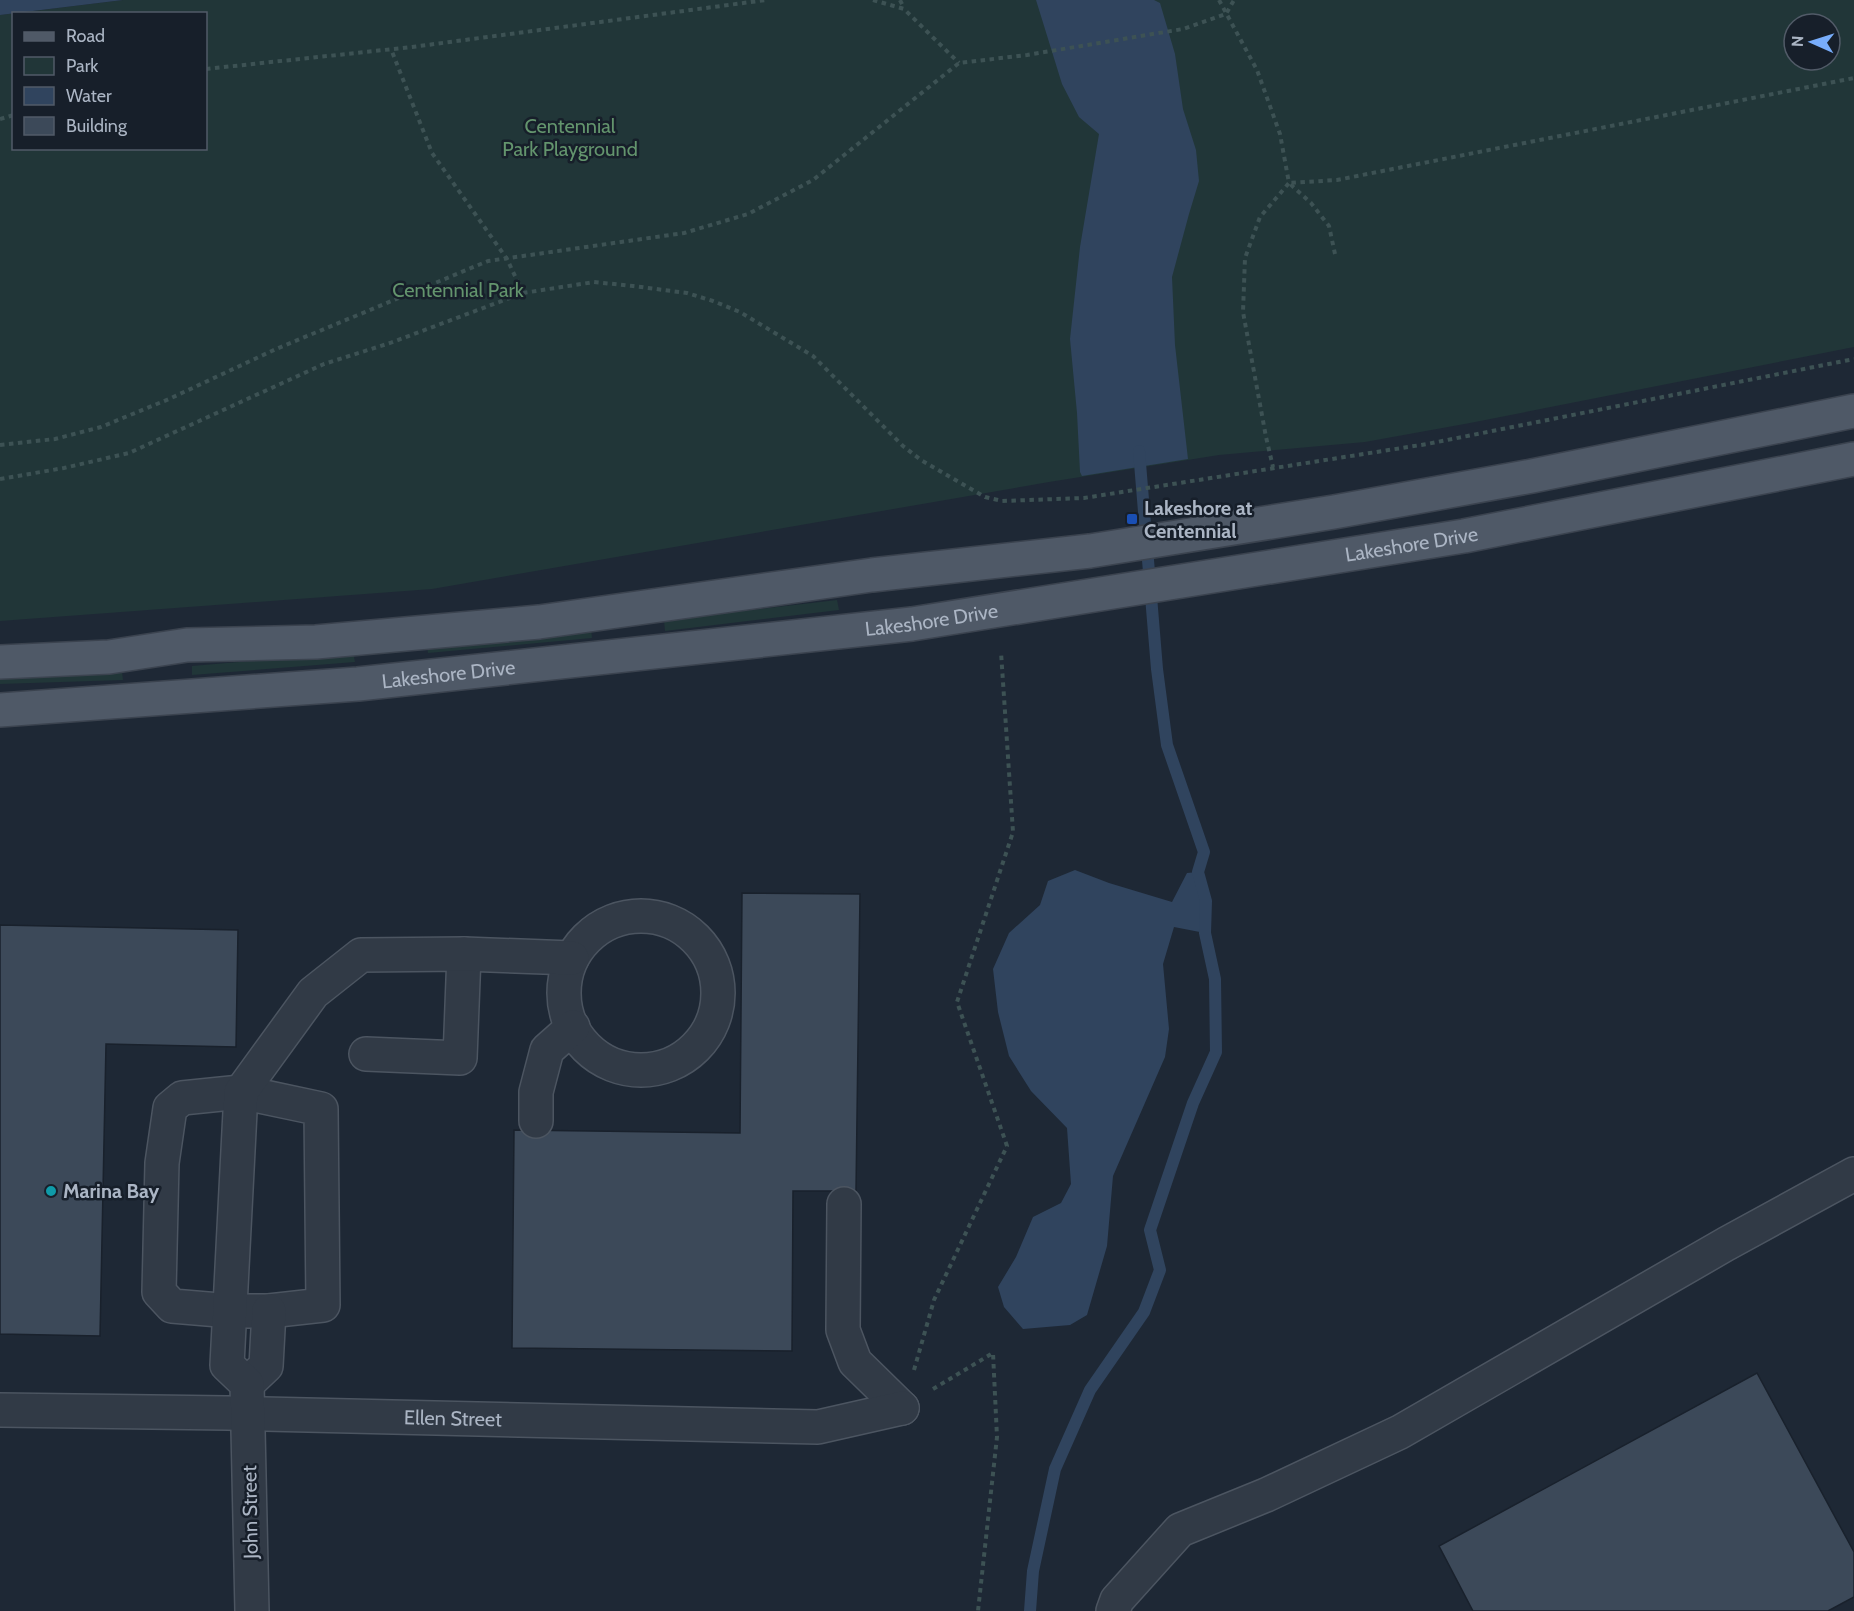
<svg xmlns="http://www.w3.org/2000/svg" width="1854" height="1611" font-family="Cabin,sans-serif">
  <style>
    .green { fill: #213638; fill-rule: evenodd }
    .water { fill: #30445e }
    .lines { fill: none; stroke-linecap: round; stroke-linejoin: round }
    .stream { stroke: #30445e; stroke-width: 12 }
    .building { fill: #3c4959; stroke: #19212c; stroke-width: 1.5 }
    .minor-casing { stroke: #4c5561; stroke-width: 36 }
    .major-casing { stroke: #3b434f; stroke-width: 36 }
    .path { stroke: #3d5254; stroke-width: 4; stroke-dasharray: 4.5 4.5; stroke-linecap: butt }
    .minor { stroke: #313a46; stroke-width: 33 }
    .major { stroke: #4f5967; stroke-width: 33 }
    .transit-dot { fill: #1a4fb4; stroke: #171f2a; stroke-width: 2 }
    .culture-dot { fill: #0f9aa8; stroke: #171f2a; stroke-width: 2 }
    .labels { text-anchor: middle; dominant-baseline: central; stroke-width: 5; stroke-linejoin: round; paint-order: stroke }
    .park-label { font-size: 20px; fill: #63946d; stroke: #171f2a }
    .poi-label { font-size: 20px; font-weight: bold; fill: #abb5c4; stroke: #171f2a; text-anchor: start }
    .street-label { font-size: 20px; fill: #abb5c4; stroke: #171f2a }
  </style>
  <rect width="100%" height="100%" fill="#1e2835"/>
  <g class="green">
    <path d="M123 0H1854V347L1470 423 1365 442 1219 455 1049 482 432 589 0 621V15ZM14 14H206V148H14ZM1794 24H1830V60H1794Z"/>
    <polygon points="837,600 839,610 665,631 664,620"/>
    <polygon points="591,628 592,638 428,653 427,646"/>
    <polygon points="353,652 355,662 192,675 192,666"/>
    <polygon points="122,672 123,680 0,684 0,677"/>
  </g>
  <g class="water">
    <polygon points="0,0 123,0 0,15"/>
    <polygon points="1036,0 1154,0 1160,3 1175,54 1183,109 1196,150 1199,181 1189,214 1172,277 1175,345 1188,459 1082,476 1080,472 1077,413 1070,339 1080,247 1099,134 1079,117 1062,84"/>
    <polygon points="1075,870 1109,883 1172,902 1187,873 1198,872 1206,901 1205,933 1174,927 1163,964 1169,1029 1165,1057 1113,1176 1107,1246 1087,1315 1070,1325 1023,1329 1004,1307 998,1287 1016,1257 1033,1217 1061,1203 1071,1184 1067,1128 1031,1091 1009,1056 998,1012 993,969 1009,933 1040,905 1048,881"/>
  </g>
  <g class="lines">
    <polyline class="stream" points="1030,1611 1033,1571 1055,1469 1090,1390 1144,1312 1160,1270 1150,1230 1193,1103 1216,1052 1215,979 1205,933 1206,901 1198,872 1204,852 1167,745 1157,669 1139,451"/>
  </g>
  <g class="building">
    <polygon points="742,893 860,894 856,1191 793,1191 792,1351 512,1348 514,1130 740,1133"/>
    <polygon points="0,925 238,930 236,1047 106,1044 100,1336 0,1334"/>
    <polygon points="1757,1373 1854,1552 1854,1597 1828,1611 1473,1611 1439,1546"/>
  </g>
  <g class="lines">
    <defs>
      <g id="minor">
        <circle cx="641" cy="993" r="77"/>
        <polyline points="366,1054 460,1058 464,954"/>
        <polygon points="241,1092 321,1109 323,1305 269,1311 231,1311 172,1306 159,1292 162,1163 170,1108 182,1098"/>
        <polyline points="536,1121 536,1092 547,1050 573,1027"/>
        <polyline points="844,1204 843,1330 855,1362 902,1408"/>
        <polyline points="247,1384 266,1366 269,1311"/>
        <path id="s1" d="M0 1410 227 1413 818 1427 902 1408"/>
        <polyline points="252,1611 247,1384 227,1365 241,1092 313,993 361,955 464,954 572,958"/>
        <polyline points="1113,1611 1117,1600 1180,1530 1266,1495 1400,1432 1726,1244 1854,1174"/>
      </g>
      <g id="major">
        <polyline points="0,662 109,657 187,645 316,642 539,622 872,575 1090,551 1334,512 1532,476 1854,411"/>
        <path id="s2" d="M0 710 358 684 912 624 1464 536 1854 459"/>
      </g>
    </defs>
    <use href="#minor" class="minor-casing"/>
    <use href="#major" class="major-casing"/>
    <g class="path">
      <polyline points="873,0 904,9 959,63"/>
      <polyline points="900,0 904,8"/>
      <polyline points="1219,0 1257,70 1280,134 1289,183 1260,217 1245,258 1243,312 1266,437 1273,467"/>
      <polyline points="206,69 412,47 766,0"/>
      <polyline points="0,119 14,115"/>
      <polyline points="1335,254 1329,226 1311,203 1289,183 1337,180 1854,78"/>
      <polyline points="523,293 594,282 633,286 687,293 713,301 740,312 813,356 903,446 921,460 985,497 1002,501 1084,498 1427,444 1854,359"/>
      <polyline points="0,445 55,439 101,427 169,399 276,349 488,261 684,233 748,214 813,180 959,63 1027,55 1183,29 1226,14 1234,0"/>
      <polyline points="0,479 64,468 129,453 324,364 390,343 523,293 507,259 432,153 391,49"/>
      <polyline points="914,1370 934,1300 1007,1146 957,1002 1013,832 1001,652"/>
      <polyline points="933,1389 993,1353 997,1437 978,1611"/>
    </g>
    <use href="#minor" class="minor"/>
    <use href="#major" class="major"/>
  </g>
  <rect class="transit-dot" x="1126" y="513" width="12" height="12" rx="3"/>
  <circle class="culture-dot" cx="51" cy="1191" r="6"/>
  <g class="labels">
    <g class="park-label">
      <text x="570" y="126">Centennial<tspan x="570" dy="23">Park Playground</tspan></text>
      <text x="458" y="290">Centennial Park</text>
    </g>
    <g class="poi-label">
      <text x="1144" y="508">Lakeshore at<tspan x="1144" dy="23">Centennial</tspan></text>
      <text x="63" y="1191">Marina Bay</text>
    </g>
    <g class="street-label">
      <text stroke="none"><textPath href="#s2" startOffset="1422">Lakeshore Drive</textPath></text>
      <text stroke="none"><textPath href="#s2" startOffset="936">Lakeshore Drive</textPath></text>
      <text stroke="none"><textPath href="#s2" startOffset="450">Lakeshore Drive</textPath></text>
      <text stroke="none"><textPath href="#s1" startOffset="453">Ellen Street</textPath></text>
      <text transform="translate(250 1512) rotate(-91)">John Street</text>
    </g>
  </g>
  <rect x="12" y="12" width="195" height="138" fill="#171f2a" stroke="#525b68" stroke-width="1.5"/>
  <rect x="24" y="32" width="30" height="9" fill="#4f5967" stroke="#525b68" stroke-width="1.5"/>
  <text x="66" y="42" font-size="18" fill="#abb5c4">Road</text>
  <rect x="24" y="57" width="30" height="18" fill="#213638" stroke="#525b68" stroke-width="1.5"/>
  <text x="66" y="72" font-size="18" fill="#abb5c4">Park</text>
  <rect x="24" y="87" width="30" height="18" fill="#30445e" stroke="#525b68" stroke-width="1.5"/>
  <text x="66" y="102" font-size="18" fill="#abb5c4">Water</text>
  <rect x="24" y="117" width="30" height="18" fill="#3c4959" stroke="#525b68" stroke-width="1.5"/>
  <text x="66" y="132" font-size="18" fill="#abb5c4">Building</text>
  <g transform="translate(1812 42) rotate(273)"><circle r="28" fill="#171f2a" stroke="#525b68" stroke-width="1.5"/>
  <path d="M0-4.5L10 22L0 15L-10 22Z" fill="#78adfb"/>
  <text y="-9" font-size="16" font-weight="bold" text-anchor="middle" fill="#abb5c4">N</text>
  </g>
</svg>
